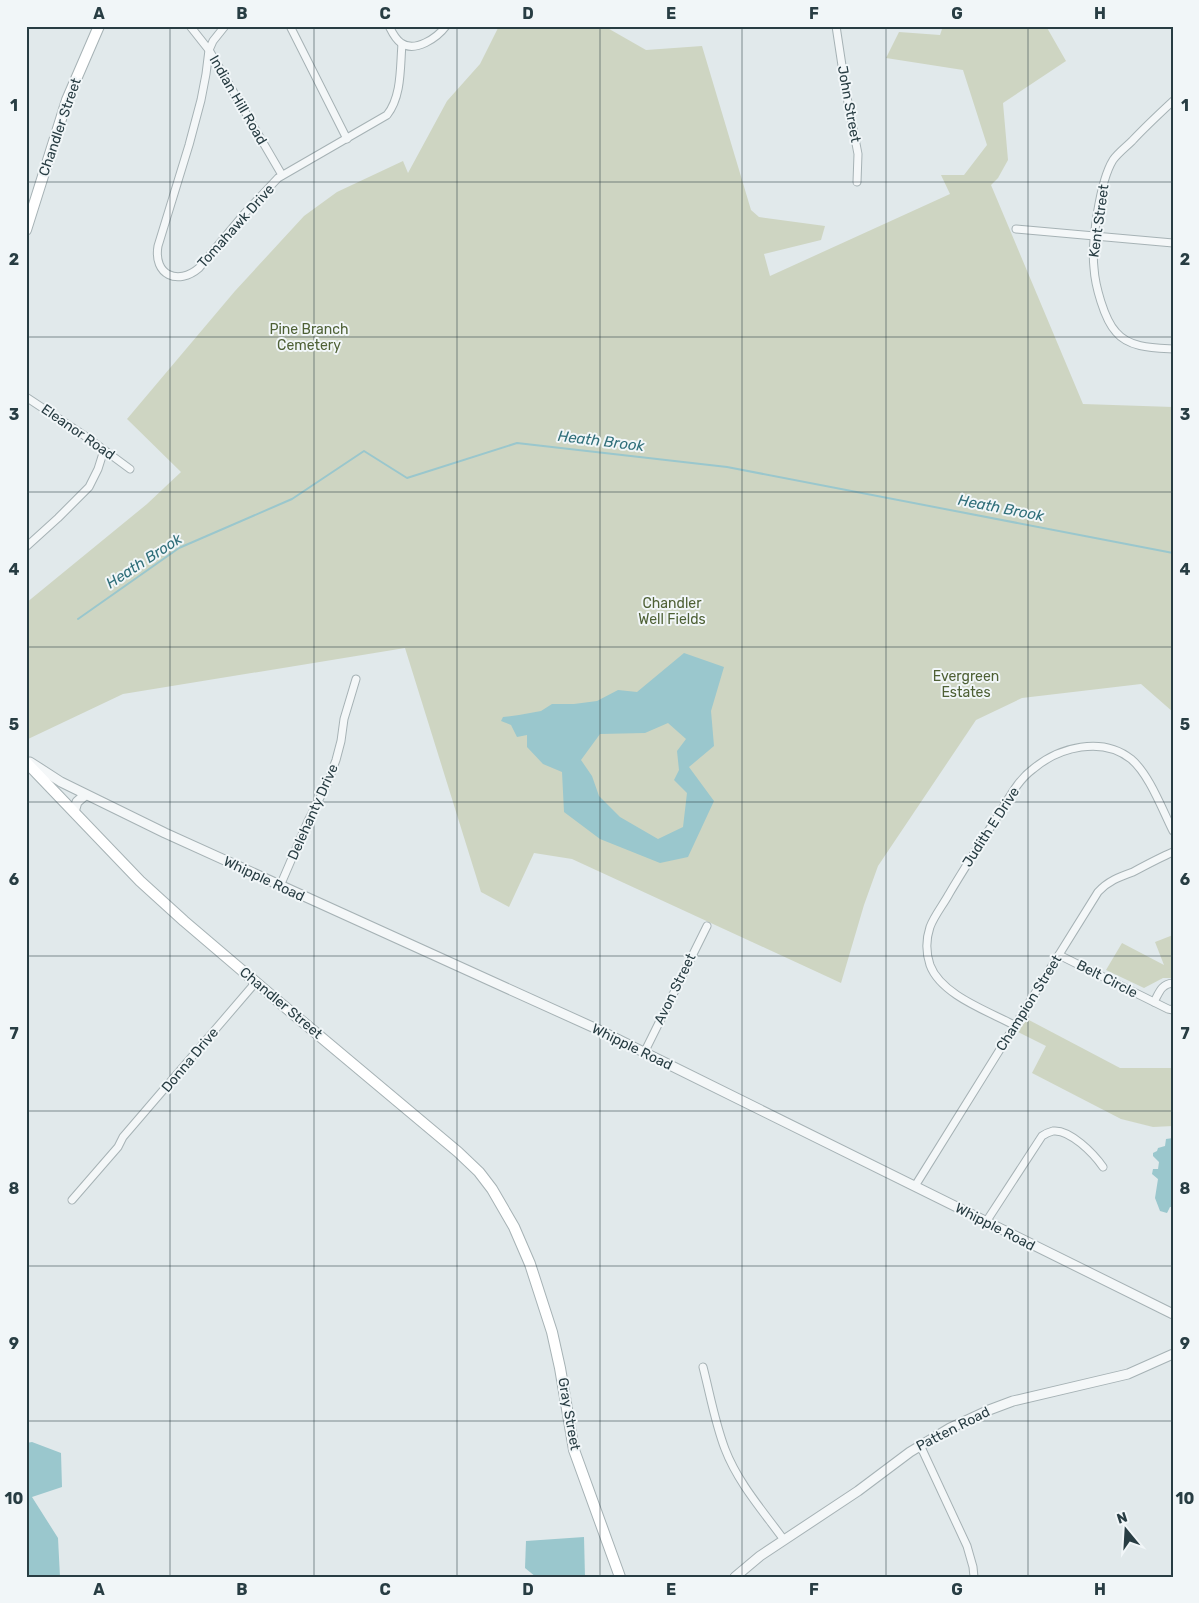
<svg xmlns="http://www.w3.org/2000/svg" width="1199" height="1603" font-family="Rubik,sans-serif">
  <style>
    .green { fill: #ced5c2 }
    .water { fill: #9ac7cd; fill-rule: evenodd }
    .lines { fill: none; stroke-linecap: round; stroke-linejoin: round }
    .stream { stroke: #9ac7cd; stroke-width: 2 }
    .minor-casing { stroke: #a6b2b5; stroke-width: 9 }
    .tertiary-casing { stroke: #a6b2b5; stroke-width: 11 }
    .secondary-casing { stroke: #a6b2b5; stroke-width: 12 }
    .minor { stroke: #f4f7f8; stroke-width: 7 }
    .tertiary { stroke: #f4f7f8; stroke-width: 9 }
    .secondary { stroke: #fff; stroke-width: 10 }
    .grid { fill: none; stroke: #283d43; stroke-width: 1; stroke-opacity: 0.55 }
    .labels { text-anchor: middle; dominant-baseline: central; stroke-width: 4; stroke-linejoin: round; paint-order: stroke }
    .street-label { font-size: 14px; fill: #283d43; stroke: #f1f6f8 }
    .park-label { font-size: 14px; fill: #4e6035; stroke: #f1f6f8 }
    .water-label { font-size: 15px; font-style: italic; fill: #306f7a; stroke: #f1f6f8 }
    .neatline { fill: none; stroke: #283d43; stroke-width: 2 }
    .grid-label { font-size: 16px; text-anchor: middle; font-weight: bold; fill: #283d43 }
  </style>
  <rect width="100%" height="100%" fill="#e1e9eb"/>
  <g class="green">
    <polygon points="499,26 604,26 646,50 702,46 751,210 759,217 825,226 821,240 764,254 770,276 950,194 941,175 964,175 987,145 963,70 886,58 899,32 940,35 943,26 1046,26 1066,61 1003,103 1008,160 998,178 991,185 1083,404 1173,407 1173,712 1141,684 1022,698 976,720 878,866 864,905 841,983 572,859 534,853 509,907 481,892 405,648 123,694 26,740 26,603 147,504 181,472 127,419 235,291 304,216 337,192 403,161 408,173 447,101 480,64"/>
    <polygon points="1173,935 1173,978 1163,978 1144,988 1106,970 1122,943 1164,965 1155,942"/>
    <polygon points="1027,1019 1120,1068 1173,1068 1173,1126 1153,1127 1121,1119 1032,1073 1046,1046 1018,1032"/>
  </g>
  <g class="water">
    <path d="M684 653 724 667 711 711 714 746 689 767 714 801 688 857 660 863 600 839 564 812 562 772 543 764 527 747V735L517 737 511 725 501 721 503 717 519 715 541 711 552 704H574L597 701 618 690 637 692ZM668 723 686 739 677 751 679 770 674 780 687 793 683 827 658 839 620 817 599 796 592 776 581 760 600 734 645 733Z"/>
    <polygon points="1173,1138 1173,1207 1170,1207 1167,1213 1160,1211 1155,1198 1158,1179 1152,1174 1153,1169 1158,1169 1159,1162 1153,1156 1153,1153 1157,1151 1158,1148 1165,1146 1166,1139"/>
    <polygon points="32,1442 61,1453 62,1487 32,1497 58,1538 60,1577 26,1577 26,1443"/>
    <polygon points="584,1537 585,1577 536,1577 525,1568 526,1541"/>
  </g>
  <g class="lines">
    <polyline class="stream" points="78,619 179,548 292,499 364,451 407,478 517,443 727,467 1173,553"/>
    <defs>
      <g id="minor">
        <polyline points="190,26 209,50 282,175"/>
        <path d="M225 26 213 41 209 50 206 74 201 100 189 145 158 246C153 275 178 286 199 268L245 213 278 178 387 115C402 96 400 67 402 44"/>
        <polyline points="290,26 347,139"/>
        <path d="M389 26C392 32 395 39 401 43 415 53 437 38 446 26"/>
        <polyline points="836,26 846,92 858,154 857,182"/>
        <path d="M1173 101C1159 114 1145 127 1132 141 1126 147 1118 153 1113 160 1100 181 1091 242 1094 268 1095 285 1104 319 1116 332 1129 348 1154 348 1173 349"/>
        <polyline points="1016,229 1173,243"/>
        <polyline points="26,397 88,438 130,469"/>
        <polyline points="26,547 58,518 89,487 98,469 104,450"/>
        <polyline points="280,886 308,821 327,784 336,760 341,741 344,719 356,679"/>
        <polyline points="1059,955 1168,1009 1173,1010"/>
        <path d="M1154 1002C1159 993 1161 984 1173 983"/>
        <path d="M1014 1025C988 1011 941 995 930 965 926 953 926 939 930 927 934 916 943 905 949 894 965 867 982 841 999 814 1009 798 1018 780 1033 769 1059 747 1102 736 1131 759 1149 774 1162 809 1173 831"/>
        <polyline points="644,1053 707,926"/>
        <path d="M915 1186 1098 892C1108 881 1119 877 1133 872 1146 865 1159 858 1173 852"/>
        <polyline points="72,1200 118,1147 123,1137 256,982"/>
        <path d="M986 1222 1042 1136C1045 1134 1049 1132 1053 1131 1070 1129 1094 1154 1103 1167"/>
        <path d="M703 1367C710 1394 715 1423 725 1449 738 1483 763 1511 784 1540"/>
        <polyline points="920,1445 967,1546 973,1567 974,1577"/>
      </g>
      <g id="tertiary">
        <polyline points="30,762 61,782 165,833 599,1030 1173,1314"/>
        <polyline points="74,812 77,802 85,795"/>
        <polyline points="735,1577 760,1556 858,1491 910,1452 950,1428 989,1410 1013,1401 1128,1374 1173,1354"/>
      </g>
      <g id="secondary">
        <polyline points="26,230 67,100 99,26"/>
        <polyline points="26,762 140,881 184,921 279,1002 458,1152 479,1172 492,1189 514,1227 530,1264 552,1332 560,1368 574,1450 620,1577"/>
      </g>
    </defs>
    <use href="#minor" class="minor-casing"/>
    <use href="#tertiary" class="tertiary-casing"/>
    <use href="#secondary" class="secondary-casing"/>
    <use href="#minor" class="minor"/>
    <use href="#tertiary" class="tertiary"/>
    <use href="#secondary" class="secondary"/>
  </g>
  <path class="grid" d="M170 26V1577M314 26V1577M457 26V1577M600 26V1577M742 26V1577M886 26V1577M1028 26V1577M26 182H1173M26 337H1173M26 492H1173M26 647H1173M26 802H1173M26 956H1173M26 1111H1173M26 1266H1173M26 1421H1173"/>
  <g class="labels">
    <g class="street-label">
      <text transform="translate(238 100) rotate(60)">Indian Hill Road</text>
      <text transform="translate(849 104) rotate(80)">John Street</text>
      <text transform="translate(60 127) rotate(-71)">Chandler Street</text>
      <text transform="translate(1099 221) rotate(-82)">Kent Street</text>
      <text transform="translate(236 226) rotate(-48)">Tomahawk Drive</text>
      <text transform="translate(78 432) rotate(35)">Eleanor Road</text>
      <text transform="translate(313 812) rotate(-66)">Delehanty Drive</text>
      <text transform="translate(991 827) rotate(-57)">Judith E Drive</text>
      <text transform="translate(264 879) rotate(25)">Whipple Road</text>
      <text transform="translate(1107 979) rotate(27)">Belt Circle</text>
      <text transform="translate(675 989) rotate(-64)">Avon Street</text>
      <text transform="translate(281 1003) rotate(40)">Chandler Street</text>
      <text transform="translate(1029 1003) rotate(-58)">Champion Street</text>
      <text transform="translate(632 1047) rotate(26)">Whipple Road</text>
      <text transform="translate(190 1060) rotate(-50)">Donna Drive</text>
      <text transform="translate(995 1227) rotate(27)">Whipple Road</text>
      <text transform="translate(569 1414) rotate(80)">Gray Street</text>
      <text transform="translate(953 1429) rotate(-27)">Patten Road</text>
    </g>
    <g class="park-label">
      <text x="309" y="329">Pine Branch<tspan x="309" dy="16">Cemetery</tspan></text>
      <text x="672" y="603">Chandler<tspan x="672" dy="16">Well Fields</tspan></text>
      <text x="966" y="676">Evergreen<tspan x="966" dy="16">Estates</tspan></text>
    </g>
    <g class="water-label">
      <text transform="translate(601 441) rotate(7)">Heath Brook</text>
      <text transform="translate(1001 508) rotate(11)">Heath Brook</text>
      <text transform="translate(144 561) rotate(-33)">Heath Brook</text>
    </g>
  </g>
  <rect width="1199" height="1603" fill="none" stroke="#f1f6f8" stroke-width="55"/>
  <g transform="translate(1126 1530) rotate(342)" stroke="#f1f6f8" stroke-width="4" paint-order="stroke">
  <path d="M0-4L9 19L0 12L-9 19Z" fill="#283d43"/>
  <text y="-8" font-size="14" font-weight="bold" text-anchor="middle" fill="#283d43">N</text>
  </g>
  <rect x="28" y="28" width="1144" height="1548" class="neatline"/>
  <g class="grid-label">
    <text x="99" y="19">A</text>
    <text x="242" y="19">B</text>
    <text x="385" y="19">C</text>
    <text x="528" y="19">D</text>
    <text x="671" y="19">E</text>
    <text x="814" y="19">F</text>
    <text x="957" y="19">G</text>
    <text x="1100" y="19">H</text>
    <text x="14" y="111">1</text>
    <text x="1185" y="111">1</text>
    <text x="14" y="265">2</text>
    <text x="1185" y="265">2</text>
    <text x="14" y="420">3</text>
    <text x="1185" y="420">3</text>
    <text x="14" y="575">4</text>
    <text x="1185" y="575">4</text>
    <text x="14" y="730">5</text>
    <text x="1185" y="730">5</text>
    <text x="14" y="885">6</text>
    <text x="1185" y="885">6</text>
    <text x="14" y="1039">7</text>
    <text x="1185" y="1039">7</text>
    <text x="14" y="1194">8</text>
    <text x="1185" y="1194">8</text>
    <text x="14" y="1349">9</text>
    <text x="1185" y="1349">9</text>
    <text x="14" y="1504">10</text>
    <text x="1185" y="1504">10</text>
    <text x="99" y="1595">A</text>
    <text x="242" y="1595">B</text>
    <text x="385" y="1595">C</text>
    <text x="528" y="1595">D</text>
    <text x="671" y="1595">E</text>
    <text x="814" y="1595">F</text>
    <text x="957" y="1595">G</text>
    <text x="1100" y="1595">H</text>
  </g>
</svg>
